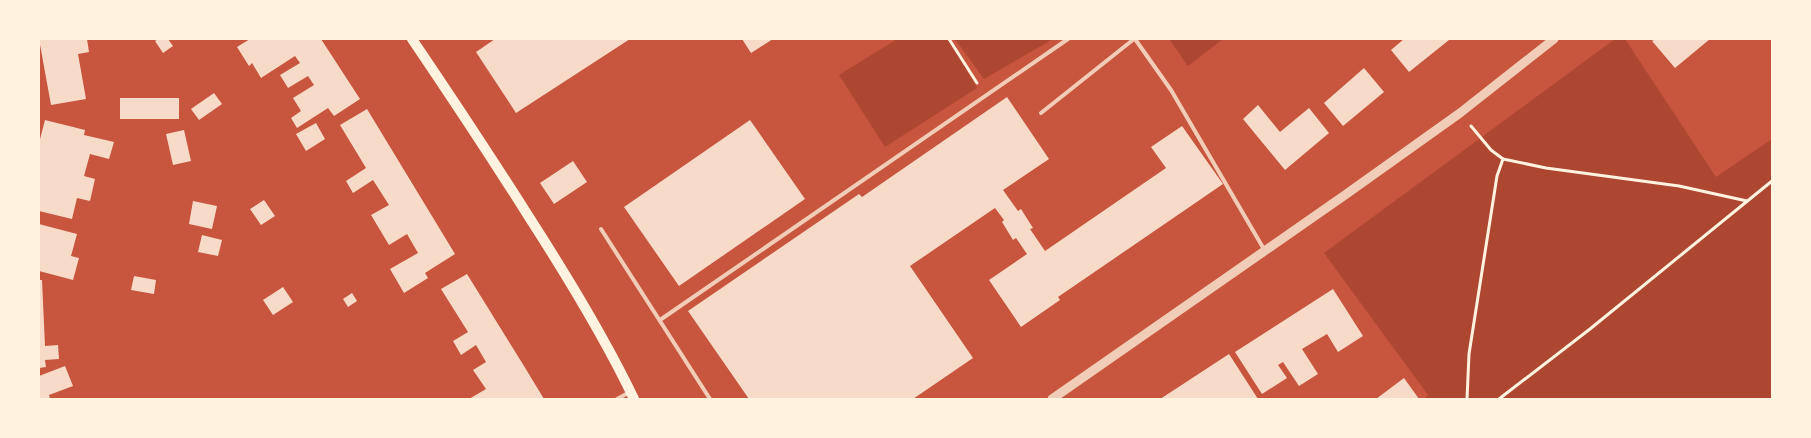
<svg xmlns="http://www.w3.org/2000/svg" width="1811" height="438" font-family="'DejaVu Sans',sans-serif">
  <style>
    .green { fill: #ae4732 }
    .building { fill: #f7dbc8 }
    .lines { fill: none; stroke-linecap: round; stroke-linejoin: round }
    .path { stroke: #fff3e0; stroke-width: 3 }
    .service { stroke: #f1ccb7; stroke-width: 4 }
    .tertiary { stroke: #f1ccb7; stroke-width: 9 }
    .secondary { stroke: #fff3e0; stroke-width: 10 }
  </style>
  <rect width="100%" height="100%" fill="#c8553d"/>
  <g class="green">
    <polygon points="897,39 949,39 977,88 885,147 839,75"/>
    <polygon points="955,39 1053,39 984,79"/>
    <polygon points="1169,39 1223,39 1188,66"/>
    <polygon points="1615,39 1625,39 1716,177 1772,139 1772,399 1424,399 1428,395 1324,253"/>
  </g>
  <g class="building">
    <polygon points="39,39 87,39 89,52 78,54 86,99 51,105"/>
    <polygon points="158,39 168,39 173,46 163,53 155,41"/>
    <polygon points="250,39 321,39 360,99 334,116 328,108 297,128 291,118 301,111 293,98 314,85 308,76 288,88 280,75 300,63 295,56 261,78 252,63 249,66 237,47"/>
    <polygon points="495,39 630,39 516,113 476,52"/>
    <polygon points="742,39 773,39 751,53"/>
    <polygon points="1404,39 1448,39 1449,40 1409,72 1391,50"/>
    <polygon points="1656,39 1710,39 1675,68 1652,41"/>
    <polygon points="1364,68 1384,92 1343,126 1324,103"/>
    <polygon points="214,93 222,104 199,120 191,109"/>
    <polygon points="1007,97 1049,159 1003,190 1018,211 1021,209 1033,228 1030,229 1045,251 1166,168 1151,147 1182,126 1223,184 1058,297 1060,300 1021,327 989,280 1027,254 1016,238 1013,240 1002,222 1004,220 995,208 910,266 973,358 913,399 749,399 688,311 859,194 862,197"/>
    <rect x="120" y="98" width="59" height="21"/>
    <polygon points="1258,105 1280,132 1309,108 1329,133 1285,170 1243,119"/>
    <polygon points="367,109 455,254 425,273 428,278 404,293 390,269 418,253 407,234 389,245 371,215 389,205 373,180 353,193 346,181 366,168 340,125"/>
    <polygon points="45,120 85,130 84,135 114,142 109,159 90,154 84,176 95,179 90,201 77,198 72,219 39,211 39,143"/>
    <polygon points="750,120 805,199 679,286 624,207"/>
    <polygon points="316,123 325,139 306,151 296,134"/>
    <polygon points="184,130 191,161 173,165 166,134"/>
    <polygon points="573,161 587,182 554,204 540,183"/>
    <polygon points="264,200 275,216 261,225 250,209"/>
    <polygon points="193,201 217,206 212,229 189,224"/>
    <polygon points="39,224 77,234 71,256 79,258 73,280 39,271"/>
    <polygon points="202,235 222,240 218,256 198,252"/>
    <polygon points="467,274 524,366 544,399 469,399 486,389 473,370 486,362 476,345 461,355 453,341 468,332 441,289"/>
    <polygon points="134,276 156,280 154,294 131,290"/>
    <polygon points="39,280 42,280 45,346 58,345 59,359 45,360 46,367 39,368"/>
    <polygon points="283,287 293,302 273,315 263,300"/>
    <polygon points="1333,289 1363,336 1338,352 1327,334 1302,349 1318,374 1299,386 1283,362 1278,365 1287,378 1262,394 1235,352"/>
    <polygon points="352,293 357,301 348,307 343,299"/>
    <polygon points="1229,354 1258,399 1160,399 1174,390"/>
    <polygon points="65,366 73,386 49,395 50,399 39,399 39,376"/>
    <polygon points="1404,378 1419,399 1376,399"/>
  </g>
  <g class="lines">
    <g class="path">
      <polyline points="949,39 977,83"/>
      <polyline points="1471,126 1491,150 1503,159 1546,168 1679,186 1747,201"/>
      <polyline points="1467,399 1469,354 1497,176 1503,159"/>
      <polyline points="1499,399 1590,329 1772,181"/>
    </g>
    <g class="service">
      <polyline points="1135,39 1171,90 1265,251"/>
      <polyline points="1041,113 1134,39"/>
      <polyline points="601,229 710,399"/>
      <polyline points="660,320 1068,39"/>
      <polyline points="617,399 630,392"/>
    </g>
    <polyline class="tertiary" points="1052,399 1345,195 1460,113 1554,39"/>
    <path class="secondary" d="M412 39C452 98 491 157 529 217 567 276 604 336 634 399"/>
  </g>
  <rect width="1811" height="438" fill="none" stroke="#fff3e0" stroke-width="80"/>
</svg>
